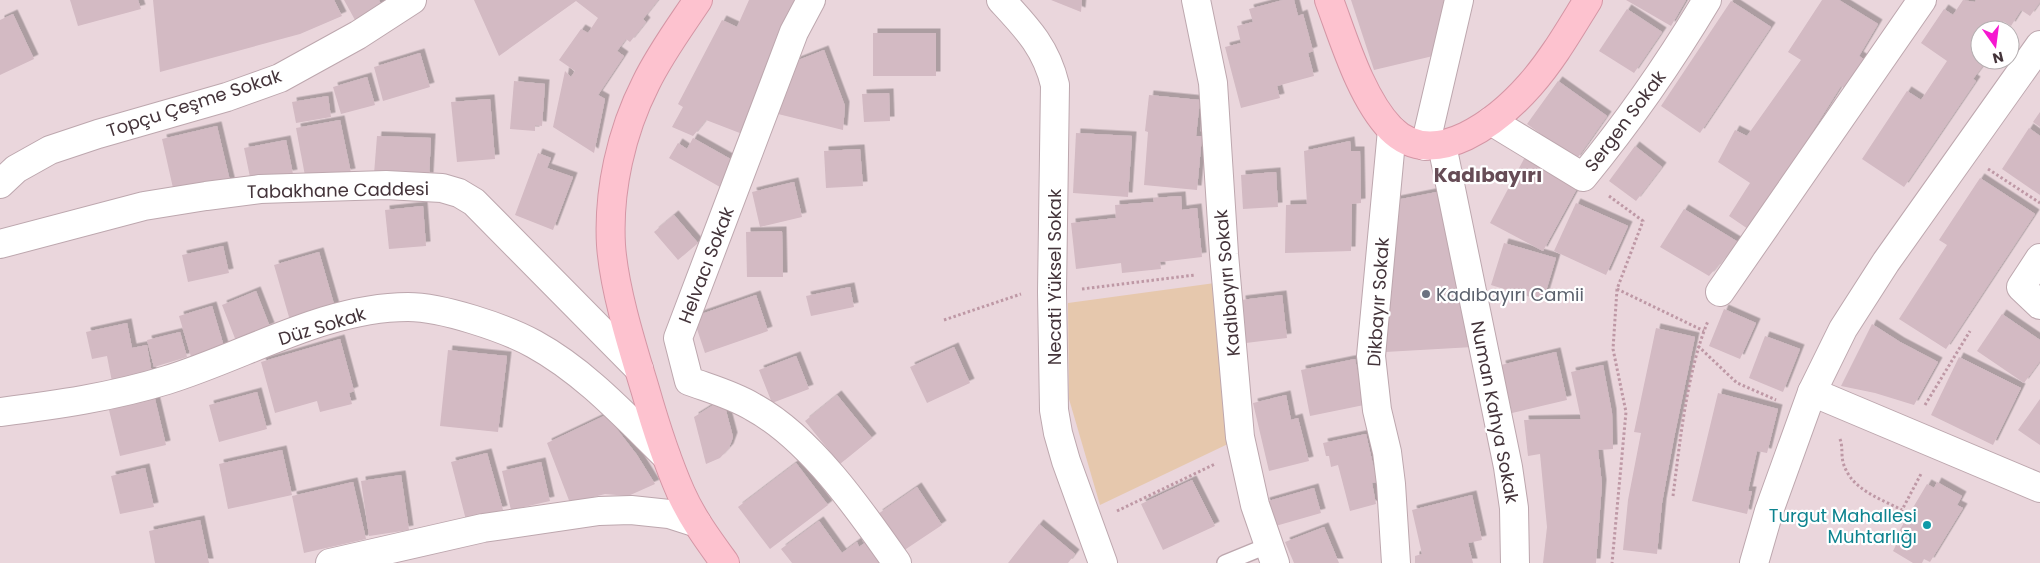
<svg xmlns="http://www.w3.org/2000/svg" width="2040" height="563" font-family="Poppins,sans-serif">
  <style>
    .residential { fill: #ead6dc; fill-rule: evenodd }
    .green { fill: #e6c8ad }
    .building { fill: #d3bac3; filter: url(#shadow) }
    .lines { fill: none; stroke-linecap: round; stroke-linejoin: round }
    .service-casing { stroke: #bda7ae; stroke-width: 18 }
    .minor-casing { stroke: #bda7ae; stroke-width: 30 }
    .secondary-casing { stroke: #d496a5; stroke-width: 30 }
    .path { stroke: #be98a5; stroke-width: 3; stroke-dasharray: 2.5 2.5; stroke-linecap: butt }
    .service { stroke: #fff; stroke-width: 15 }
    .minor { stroke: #fff; stroke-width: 28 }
    .secondary { stroke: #fdc2cf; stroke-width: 28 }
    .worship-dot { fill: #6b7280; stroke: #fff; stroke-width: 2 }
    .culture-dot { fill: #0f9aa8; stroke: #fff; stroke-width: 2 }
    .labels { text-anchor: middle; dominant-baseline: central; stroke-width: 4.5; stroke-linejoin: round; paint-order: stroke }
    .street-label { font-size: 18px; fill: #44343a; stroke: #fff }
    .worship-label { font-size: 18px; fill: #5b616d; stroke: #fff; text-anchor: start }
    .culture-label { font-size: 18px; fill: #0d838f; stroke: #fff; text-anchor: end }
    .quarter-label { font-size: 20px; font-weight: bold; fill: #664c56; stroke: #fff }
  </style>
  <defs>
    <filter id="shadow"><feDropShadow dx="4.5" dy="-4.5" stdDeviation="0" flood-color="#0004"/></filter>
  </defs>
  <rect width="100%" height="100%" fill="#f2e4e8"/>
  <path class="residential" d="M0 0H2040V563H0ZM1980 30H2010V60H1980Z"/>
  <polygon class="green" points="1215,283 1230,443 1100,505 1069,399 1068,303"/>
  <g class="building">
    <polygon points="70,0 138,0 141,9 78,26"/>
    <polygon points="153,0 334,0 342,16 300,34 160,72"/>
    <polygon points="344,0 379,0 382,7 355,20"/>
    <polygon points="474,0 658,0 643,19 646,22 630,42 626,39 617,51 624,56 598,95 605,99 594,153 553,127 565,71 571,77 575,71 559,60 581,29 588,33 598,18 576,1 499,56"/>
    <polygon points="749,0 797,0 788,16 766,66 770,68 745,135 706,120 693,136 672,127 683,107 678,104 722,20 737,27"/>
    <polygon points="1051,0 1082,0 1081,12"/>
    <polygon points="1283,0 1294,0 1298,16 1303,14 1313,51 1308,53 1314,76 1277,86 1280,98 1241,108 1225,47 1241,43 1237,26 1253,22 1249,9"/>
    <polygon points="1351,0 1447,0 1433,56 1374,70"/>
    <polygon points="1626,0 1686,0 1671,26"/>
    <polygon points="1822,0 1839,0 1878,24 1859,56 1865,60 1846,89 1841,86 1792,164 1748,229 1729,216 1750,183 1718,162 1735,130 1747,136 1801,60 1788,52"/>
    <polygon points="1963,0 1975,2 1976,0 2040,0 2040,2 2030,16 2021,10 2011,26 2003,21 1996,30 1980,30 1980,60 1987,60 1973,79 1976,81 1904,187 1862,159 1907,91 1921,100 1947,61 1921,43 1944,9 1953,15"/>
    <polygon points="1731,1 1771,27 1700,133 1661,106"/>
    <polygon points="1627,9 1662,32 1634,73 1599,51"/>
    <polygon points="13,14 34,59 0,75 0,20"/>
    <rect x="873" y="33" width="63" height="43"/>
    <polygon points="824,50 845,106 843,130 778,114 796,61"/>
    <polygon points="420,53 430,87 383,101 374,67"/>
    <polygon points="367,77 375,105 341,114 333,87"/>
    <polygon points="514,81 545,84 542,126 535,125 535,131 510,129"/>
    <polygon points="1558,81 1607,116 1576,160 1527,124"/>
    <polygon points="889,93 890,121 864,122 862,94"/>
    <polygon points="1149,95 1200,100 1196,136 1202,136 1197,190 1144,185 1148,132 1145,131"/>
    <polygon points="328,96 331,117 296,123 292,102"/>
    <polygon points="490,99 495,159 457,162 451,102"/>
    <polygon points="2040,112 2040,127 2033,122"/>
    <polygon points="340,120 351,173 306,181 296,128"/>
    <polygon points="217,126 231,185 192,194 190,184 173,188 162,139"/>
    <polygon points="2029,128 2040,136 2040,195 2002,169"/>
    <polygon points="1076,133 1132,136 1128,197 1073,193"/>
    <polygon points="377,136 431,138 429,177 374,174"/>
    <polygon points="693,138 734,161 720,187 669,158 678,143 687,149"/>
    <polygon points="286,140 293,174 251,182 244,148"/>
    <polygon points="1350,141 1351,151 1360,151 1361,203 1352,204 1351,251 1285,253 1286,205 1307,204 1304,151"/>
    <polygon points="1635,146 1662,167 1636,201 1609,181"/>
    <polygon points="860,149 863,186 826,188 824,151"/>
    <polygon points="538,153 551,158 547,168 573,177 553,230 515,215"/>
    <polygon points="1526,155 1580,183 1543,251 1490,223"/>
    <polygon points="1276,172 1278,207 1243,209 1241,175"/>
    <polygon points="1980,178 2035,214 1946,349 1899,319 1947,245 1939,240"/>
    <polygon points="794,182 802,217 760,227 752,192"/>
    <polygon points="1442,191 1473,347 1385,352 1396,200"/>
    <polygon points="1181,196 1182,210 1197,208 1202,257 1160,262 1161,269 1122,273 1121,263 1076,269 1071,223 1116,218 1115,205 1154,202 1153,198"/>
    <polygon points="1576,203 1628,226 1606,275 1554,251"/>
    <polygon points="423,206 426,246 389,249 385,210"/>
    <polygon points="1684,209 1738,242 1709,276 1660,247"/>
    <polygon points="674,215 698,243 678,260 654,232"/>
    <polygon points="782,231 783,277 747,277 746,232"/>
    <polygon points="1504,243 1556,258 1543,301 1491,285"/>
    <polygon points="223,246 229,273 188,282 182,255"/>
    <polygon points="319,252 336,311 291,324 274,265"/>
    <polygon points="850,287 854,307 811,316 806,296"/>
    <polygon points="256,291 270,327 236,341 222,305"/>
    <polygon points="756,295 768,331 705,353 693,317"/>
    <polygon points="1282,295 1287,338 1246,343 1241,300"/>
    <polygon points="212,306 225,350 192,360 179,316"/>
    <polygon points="1724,309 1756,323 1740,359 1709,346"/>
    <polygon points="2002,314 2040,340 2040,361 2024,383 1977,351"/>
    <polygon points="127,323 132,348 147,345 153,379 113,387 107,356 92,359 86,332"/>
    <polygon points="1872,324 1900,342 1938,362 1914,405 1875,393 1841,386"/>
    <polygon points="1656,328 1695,337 1674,438 1662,503 1657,554 1623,550 1628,500 1641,433 1634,432"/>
    <polygon points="180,332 187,357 154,367 147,340"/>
    <polygon points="1765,336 1800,349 1783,392 1749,378"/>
    <polygon points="340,339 354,391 349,393 352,404 320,412 317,401 275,413 261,362"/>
    <polygon points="954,347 970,383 927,403 910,367"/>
    <polygon points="448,350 507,356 498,432 440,426"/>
    <polygon points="1556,352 1567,400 1512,413 1501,365"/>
    <polygon points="796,356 809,389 772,403 759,370"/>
    <polygon points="1959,357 2021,388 1993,445 1931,415"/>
    <polygon points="1355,359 1364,405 1310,416 1301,370"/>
    <polygon points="1603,365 1612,413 1613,449 1598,450 1602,484 1596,563 1543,563 1547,527 1540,454 1528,456 1524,420 1581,419 1571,372"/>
    <polygon points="257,392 267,429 219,442 209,405"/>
    <polygon points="1718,393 1778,409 1767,453 1757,451 1748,491 1752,491 1747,514 1692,501"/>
    <polygon points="837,395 872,438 840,464 805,421"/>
    <polygon points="1286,395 1291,420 1298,418 1309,461 1269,471 1253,403"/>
    <polygon points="155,399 166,445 120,456 109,410"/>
    <polygon points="723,399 733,437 729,448 720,458 706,464 694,417"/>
    <polygon points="2040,399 2040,445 2018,430"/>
    <polygon points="606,415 637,455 655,484 628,496 605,494 570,503 547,443"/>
    <polygon points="1366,434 1377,482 1372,483 1376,504 1350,511 1338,465 1331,467 1329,456 1326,456 1323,443"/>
    <polygon points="282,450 292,495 228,509 219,464"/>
    <polygon points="487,453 503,510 466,520 451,462"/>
    <polygon points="541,462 550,501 511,510 502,471"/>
    <polygon points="796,463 828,505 770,549 738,507"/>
    <polygon points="145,468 154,507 120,514 111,476"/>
    <polygon points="401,475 409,530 369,536 361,481"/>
    <polygon points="1192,480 1215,526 1163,550 1141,504"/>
    <polygon points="353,482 366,539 304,553 292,496"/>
    <polygon points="1937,482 1962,496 1957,505 1963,508 1930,562 1924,559 1922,563 1913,563 1893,551 1896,545 1892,543 1927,484 1934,488"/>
    <polygon points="917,487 942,525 903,551 878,514"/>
    <polygon points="1314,488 1321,513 1272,527 1265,502"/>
    <polygon points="1472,495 1482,540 1468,543 1473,563 1415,563 1415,556 1422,554 1412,510"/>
    <polygon points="200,520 209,563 155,563 149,531"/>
    <polygon points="819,521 842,553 857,542 859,547 869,540 885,563 792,563 781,549"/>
    <polygon points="1039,524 1075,554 1068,563 1008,563"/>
    <polygon points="1324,527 1339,563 1294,563 1285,542"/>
  </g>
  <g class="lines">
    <defs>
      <polyline id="service" points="1225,563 1269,545"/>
      <g id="minor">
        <path d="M811 0 794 32 678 338 689 381C711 389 733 395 753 407 810 438 860 510 897 563"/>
        <path d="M1001 0C1026 27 1046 47 1055 85L1052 292 1054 410 1058 433 1066 461 1103 563"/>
        <polyline points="1196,0 1213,83 1224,254 1240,437 1255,505 1275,563"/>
        <path d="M1491 121 1583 177C1629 121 1670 62 1707 0"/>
        <polyline points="1392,130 1371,356 1377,410 1387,452 1391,484 1396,563"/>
        <polyline points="1442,145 1508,467 1514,508 1515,563"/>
        <polyline points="1425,146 1459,0"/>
        <polyline points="0,184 16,169 50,150 98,134 227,97 280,78 358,35 412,0"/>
        <polyline points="0,244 144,206 206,196 260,189 386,185 442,188 459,193 474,202 639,369"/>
        <polyline points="2040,258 2021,287 2040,305"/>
        <polyline points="1720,292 1922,0"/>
        <polyline points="1812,392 2040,488"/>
        <path d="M0 412C56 405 112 397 167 380 245 356 325 307 408 307 442 307 505 328 534 344 585 372 625 416 666 456"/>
        <polyline points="330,563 483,528 599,511 631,510 669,514 697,523"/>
        <polyline points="1754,563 1769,511 1812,392 1843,329 1886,262 2040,45"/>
      </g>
      <g id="secondary">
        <path d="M698 0C680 27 660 54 646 83 621 132 608 191 611 245 614 289 632 346 645 389 655 424 666 459 681 493 692 518 709 541 725 563"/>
        <path d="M1329 0C1344 40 1361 98 1391 129 1435 173 1500 119 1530 85 1553 59 1570 29 1588 0"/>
      </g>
    </defs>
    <use href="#service" class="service-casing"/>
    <use href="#minor" class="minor-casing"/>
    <use href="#secondary" class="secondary-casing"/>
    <g class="path">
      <polyline points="1988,169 2040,203"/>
      <polyline points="1609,196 1643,221 1617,289 1613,349 1626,412 1612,563"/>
      <polyline points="1082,289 1195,275"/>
      <polyline points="1617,289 1704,331"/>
      <polyline points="944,320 1021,294"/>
      <polyline points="1698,346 1737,383 1776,400"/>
      <polyline points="1925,405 1970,331"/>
      <path d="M1840 439C1843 447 1841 454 1843 462 1850 489 1879 498 1902 510L1922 472"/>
      <path d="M1673 496C1680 441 1687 371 1708 321"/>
      <polyline points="1117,511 1215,464"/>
    </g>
    <use href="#service" class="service"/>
    <use href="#minor" class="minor"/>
    <use href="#secondary" class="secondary"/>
  </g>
  <circle class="worship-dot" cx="1426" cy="294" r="5"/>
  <circle class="culture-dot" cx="1927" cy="525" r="5"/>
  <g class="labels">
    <g class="street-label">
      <text transform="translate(194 103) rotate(-18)">Topçu Çeşme Sokak</text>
      <text transform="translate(1625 121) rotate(-53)">Sergen Sokak</text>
      <text transform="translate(338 190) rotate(-1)">Tabakhane Caddesi</text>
      <text transform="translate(706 265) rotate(-69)">Helvacı Sokak</text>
      <text transform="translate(1054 277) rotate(-90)">Necati Yüksel Sokak</text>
      <text transform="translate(1227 283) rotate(-95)">Kadıbayırı Sokak</text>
      <text transform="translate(1378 302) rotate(-86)">Dikbayır Sokak</text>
      <text transform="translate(322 326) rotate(-17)">Düz Sokak</text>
      <text transform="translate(1495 412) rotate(79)">Numan Kahya Sokak</text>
    </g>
    <g class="worship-label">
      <text x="1436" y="294">Kadıbayırı Camii</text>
    </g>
    <g class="culture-label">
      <text x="1917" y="515">Turgut Mahallesi<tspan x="1917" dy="21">Muhtarlığı</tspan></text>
    </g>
    <g class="quarter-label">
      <text x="1488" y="175">Kadıbayırı</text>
    </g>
  </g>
  <g transform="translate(1995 45) rotate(166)"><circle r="24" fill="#ffffff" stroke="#b4aeb0"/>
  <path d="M0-4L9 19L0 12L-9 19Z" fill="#f617d0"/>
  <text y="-8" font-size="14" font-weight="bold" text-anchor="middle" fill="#44343a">N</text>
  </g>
</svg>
